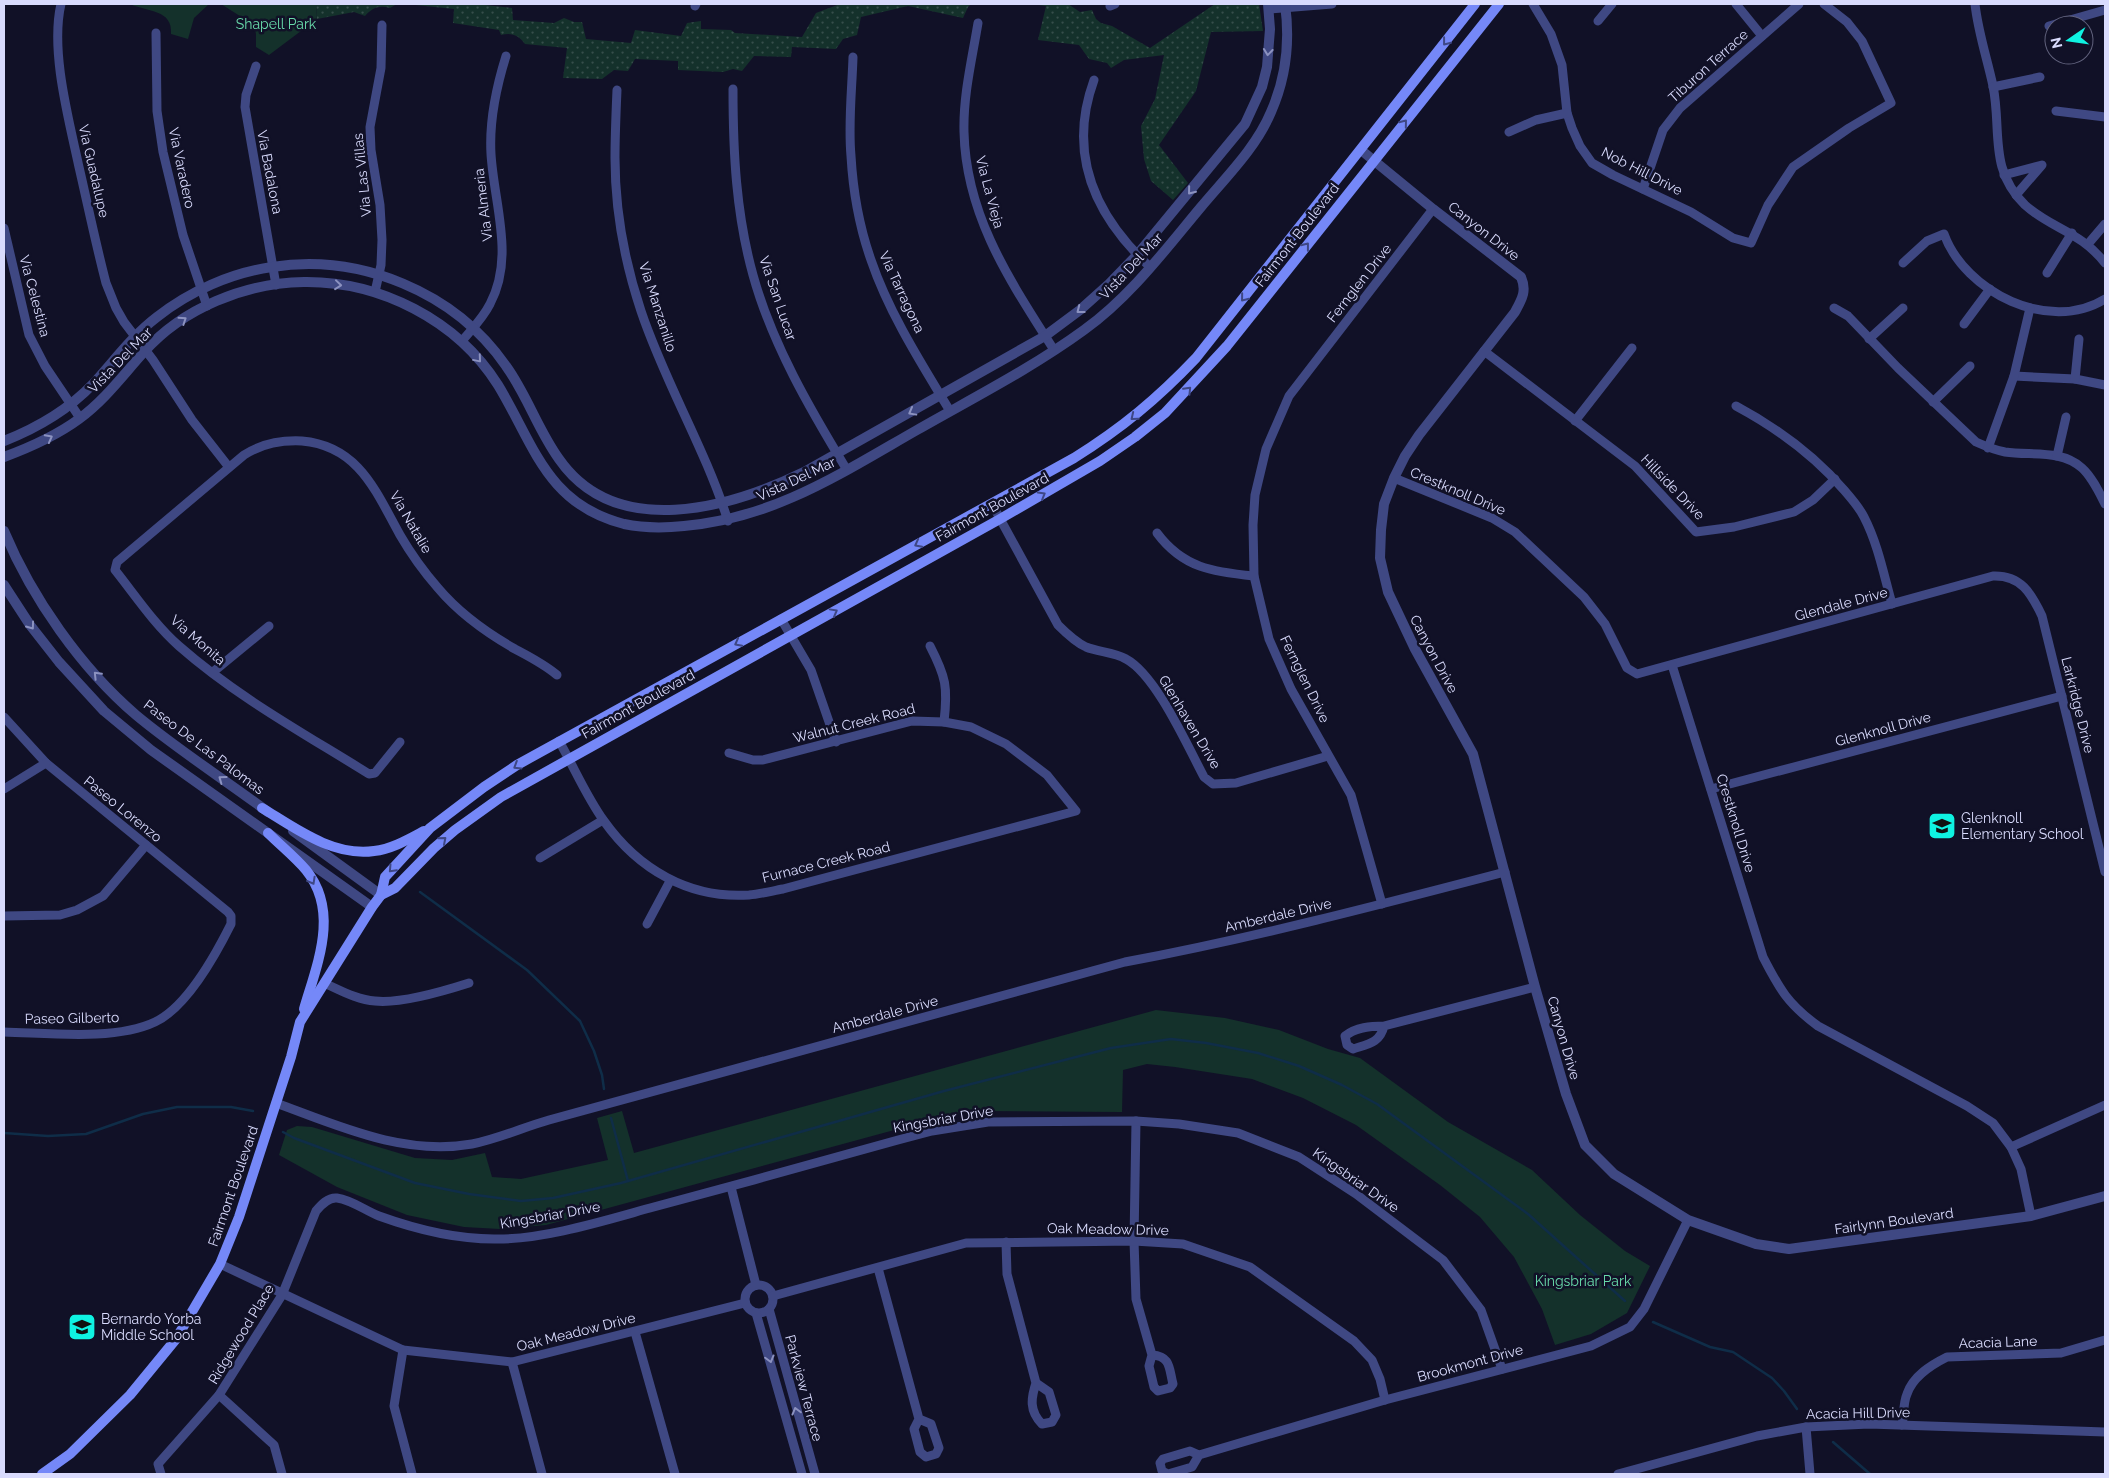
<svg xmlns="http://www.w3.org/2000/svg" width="2109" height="1478" font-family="Raleway,sans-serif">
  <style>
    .grass { fill: url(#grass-dots) }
    .park { fill: #14312b }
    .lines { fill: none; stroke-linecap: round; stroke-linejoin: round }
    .stream { stroke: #0f2d48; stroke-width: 2.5 }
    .minor { stroke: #3f4883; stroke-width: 9 }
    .tertiary { stroke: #3f4883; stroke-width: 10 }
    .secondary { stroke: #7588f8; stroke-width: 10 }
    .oneway { stroke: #3e4785 }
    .oneway2 { stroke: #8c92c0 }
    .labels { text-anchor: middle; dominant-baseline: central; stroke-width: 5; stroke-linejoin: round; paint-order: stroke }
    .park-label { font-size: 14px; fill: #68daaa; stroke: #111127 }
    .street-label { font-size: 14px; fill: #d9dbfd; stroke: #111127 }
    .poi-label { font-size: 14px; fill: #d9dbfd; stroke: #111127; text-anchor: start }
  </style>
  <defs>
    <pattern id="grass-dots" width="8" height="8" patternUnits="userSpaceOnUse" patternTransform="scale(1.25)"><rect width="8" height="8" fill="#14312b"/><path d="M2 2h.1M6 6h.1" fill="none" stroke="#364e4b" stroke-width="1.8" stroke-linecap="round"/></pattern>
  </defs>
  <rect width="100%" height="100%" fill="#111127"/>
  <g class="grass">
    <path d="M316 4H397L390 8C379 5 372 8 365 16L354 12 317 19Z"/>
    <path d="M406 4H476L512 8 513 20 554 23 564 18 574 22H582L586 39 631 43 635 30 681 36 687 23 701 21V29L731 30 735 33 802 37 816 13 840 4H971L968 7 963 18 908 6 861 17 857 35 843 39 836 49 792 47 791 57 754 56 742 71 733 69 723 72 678 70V61L635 59 628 71 614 70 602 79 563 78 567 48 525 44C519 35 511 32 501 35L499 30 453 23 454 9Z"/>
    <polygon points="1032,4 1068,4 1080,12 1092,10 1096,19 1101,23 1112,26 1150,48 1215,4 1259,4 1263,31 1211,32 1196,91 1159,145 1188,183 1173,200 1151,181 1144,159 1141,126 1155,99 1164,55 1124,60 1111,68 1107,63 1089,59 1079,45 1038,40 1046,6"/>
  </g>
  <g class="park">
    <path d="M130 4H209L194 18 188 39 171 34C173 9 147 12 130 4Z"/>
    <polygon points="221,4 316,4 317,19 269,55 256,47 256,34 254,25"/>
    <polygon points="1156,1010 1225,1018 1279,1030 1328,1049 1360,1058 1448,1122 1532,1170 1580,1215 1625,1251 1650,1266 1627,1313 1591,1334 1555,1345 1542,1309 1514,1257 1480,1217 1440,1185 1356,1125 1303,1098 1252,1079 1175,1067 1147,1064 1123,1070 1122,1112 979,1111 942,1117 546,1225 500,1229 464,1227 407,1215 337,1187 279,1155 287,1130 297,1126 312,1127 415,1158 452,1160 485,1153 492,1177 521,1179 608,1160 597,1118 622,1111 634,1153"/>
  </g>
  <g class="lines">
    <g class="stream">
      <polyline points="420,892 527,970 580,1021 594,1051 602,1075 604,1089"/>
      <polyline points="611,1118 628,1181"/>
      <polyline points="283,1132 294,1138 415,1183 469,1194 521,1201 553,1198 621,1183 944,1091 1111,1048 1171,1039 1206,1043 1258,1053 1299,1066 1342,1085 1377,1104 1528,1214 1625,1301"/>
      <polyline points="4,1133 48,1136 86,1134 143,1114 177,1107 231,1107 253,1111"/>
      <polyline points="1653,1322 1710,1347 1733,1352 1772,1378 1784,1391 1797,1409"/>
      <polyline points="1833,1442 1870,1474"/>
    </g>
    <g class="minor">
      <path d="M61 4C50 51 69 120 79 167 88 206 96 245 106 283L116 308 124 322 153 360 192 420 228 466"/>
      <polyline points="1533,4 1551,34 1562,65 1567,113 1572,128 1580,146 1592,163 1613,175 1691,212 1733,238 1751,243 1768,205 1793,167 1849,128 1891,103 1862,41 1847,22 1824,4"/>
      <polyline points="1736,4 1762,36"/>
      <path d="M1975 4C1978 32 1987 58 1993 86 2002 130 1988 169 2025 205 2050 228 2081 232 2105 263"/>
      <polyline points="695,6 696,4"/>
      <polyline points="1110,6 1115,4"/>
      <polyline points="1269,9 1332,4"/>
      <polyline points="1598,21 1612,4"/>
      <path d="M978 23C972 59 963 96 964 132 966 217 1011 282 1054 350"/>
      <polyline points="2049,26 2105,10"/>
      <polyline points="156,33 157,111 163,152 183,235 207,306"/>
      <path d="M853 57C852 90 848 123 851 156 853 191 859 226 871 260 889 313 921 363 950 411"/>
      <polyline points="256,66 246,95 245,107 276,285"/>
      <path d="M1094 80C1067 154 1095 216 1150 267"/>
      <polyline points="1993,87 2040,77"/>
      <path d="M733 89C733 152 736 214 753 275 772 344 810 409 847 470"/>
      <path d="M617 90C616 113 615 135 615 158 615 209 625 263 641 311 665 383 705 448 728 521"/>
      <polyline points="2056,111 2105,117"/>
      <polyline points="1509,132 1536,120 1567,113"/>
      <polyline points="2004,175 2042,165 2016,195"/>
      <polyline points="1643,189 1663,130 1680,108 1799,4"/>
      <polyline points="4,228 29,335 45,366 80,418"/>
      <polyline points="2088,244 2105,224"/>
      <path d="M1903 263 1927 241 1944 234C1965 292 2049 334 2105 299"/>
      <polyline points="2047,273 2072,233"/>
      <polyline points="375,292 381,265 382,240 380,205 371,150 370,127 381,68 382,25"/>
      <path d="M1834 308 1848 316 1898 368 1976 442C1985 446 1994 450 2005 452 2031 456 2061 449 2082 468 2092 477 2099 492 2105 504"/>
      <polyline points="1964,324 1990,289"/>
      <polyline points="1869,339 1903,308"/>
      <path d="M462 341C472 329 483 318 490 304 515 257 494 204 491 154 489 120 496 88 506 56"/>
      <polyline points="1484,351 1635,466 1696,532 1734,527 1794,512 1813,500 1835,479"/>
      <polyline points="2014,376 2075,379 2105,385"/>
      <polyline points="2075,379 2079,339"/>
      <polyline points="1933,402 1970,366"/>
      <path d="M1736 406C1777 428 1813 454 1844 490 1851 498 1859 507 1864 517 1878 544 1884 576 1892 604"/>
      <polyline points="1575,421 1632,348"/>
      <polyline points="1988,448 2014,376 2030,308"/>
      <polyline points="2057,456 2066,417"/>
      <path d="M1394 478 1492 518 1515 532 1584 597 1605 624 1627 668 1637 674 1993 576C2021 575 2031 593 2042 616L2105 872"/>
      <path d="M992 504 1058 625C1066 633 1075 642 1086 647 1098 652 1114 652 1126 659 1156 675 1187 745 1204 777L1213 784 1236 783 1328 756"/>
      <path d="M1157 533C1183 568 1213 572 1254 576"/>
      <polyline points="781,619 811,670 836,742"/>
      <path d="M930 646C946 677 948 687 944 722"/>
      <path d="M1672 665 1763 957C1780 990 1788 1004 1818 1026L1967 1106 1993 1123 2011 1147 2021 1169 2031 1216"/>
      <polyline points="213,672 269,626"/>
      <path d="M4 717 46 763 228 912 231 916V924C215 956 187 1007 155 1022 115 1041 48 1033 4 1032"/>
      <path d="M559 741C574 767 586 796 604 821 638 869 689 899 749 895 760 894 772 891 783 889L1076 811 1047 775 1006 744 971 727 944 722 912 721 763 760H753L729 753"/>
      <path d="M400 742 375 773 369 774C305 734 237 697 179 646 154 624 135 595 115 570L117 562 244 455C261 444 281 440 302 441 359 446 376 492 400 535 411 554 424 572 438 588 459 613 487 633 515 649 530 657 544 664 557 675"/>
      <polyline points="4,789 46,763"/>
      <polyline points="1711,789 2062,696"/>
      <polyline points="540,858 603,820"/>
      <polyline points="1382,904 1351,795 1291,689 1269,639 1254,576 1253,525 1255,495 1266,449 1289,396 1433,209"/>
      <polyline points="4,916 60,915 77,910 103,896 146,845"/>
      <polyline points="647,924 670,881"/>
      <path d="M324 983C340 990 357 1000 375 1001 401 1004 444 991 469 983"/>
      <path d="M1384 1026C1380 1043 1368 1044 1353 1049L1347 1045 1345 1036C1356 1027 1371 1026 1384 1026L1535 987"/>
      <path d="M276 1103C339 1126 403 1156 472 1144 498 1139 524 1127 549 1120L1125 962C1253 938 1379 905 1505 872"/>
      <path d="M1136 1121 1134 1241 1136 1299 1152 1355 1149 1366 1154 1387 1158 1391 1170 1388 1173 1384C1169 1369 1171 1356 1152 1355"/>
      <polyline points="2011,1147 2105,1105"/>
      <polyline points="731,1187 756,1285"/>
      <path d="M1006 1242 1007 1274 1036 1383C1031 1398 1029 1411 1042 1424L1052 1422 1056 1415 1049 1392 1036 1383"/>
      <polyline points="220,1264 403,1350 512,1362 745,1303"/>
      <polyline points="878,1268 919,1419 914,1429 920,1452 926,1457 936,1454 939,1448 931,1424 919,1419"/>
      <circle cx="759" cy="1299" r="14"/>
      <polyline points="773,1296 966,1243 1134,1241 1183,1244 1250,1267 1354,1341 1372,1360 1380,1379 1385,1400"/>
      <polyline points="769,1309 815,1474"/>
      <polyline points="756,1313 802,1474"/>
      <polyline points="635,1332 675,1474"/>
      <polyline points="403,1350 394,1406 412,1474"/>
      <polyline points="512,1362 542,1474"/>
      <polyline points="219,1395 274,1445 282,1474"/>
      <path d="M1902 1425C1904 1416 1903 1403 1907 1394 1913 1376 1931 1365 1947 1357L2061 1353 2105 1340"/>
      <polyline points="1806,1427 1810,1474"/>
      <polyline points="1199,1455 1192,1467 1168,1474 1162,1471 1160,1463 1163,1459 1190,1451 1199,1455 1385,1400 1591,1346 1630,1327 1644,1309 1688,1220"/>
      <path d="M161 1474 158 1464 219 1395 282 1295 316 1211C321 1205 328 1197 337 1198 352 1200 366 1211 379 1216 415 1229 455 1239 494 1239 542 1240 603 1221 650 1208 733 1186 815 1163 898 1140L932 1131 988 1122 1136 1121 1179 1124 1238 1133 1299 1157 1356 1194 1443 1260 1481 1310 1502 1369"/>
      <polyline points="1618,1474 1757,1436 1806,1427 1869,1424 2105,1432"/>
    </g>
    <g class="tertiary">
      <path d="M1361 150 1433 209 1521 277C1527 291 1522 299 1515 312L1419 435 1405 456 1394 478 1384 504 1381 530 1380 558 1388 592 1415 649 1473 754 1535 987 1566 1094 1585 1145 1614 1174 1688 1220 1756 1244 1789 1249 2031 1216 2105 1196"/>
      <path d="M4 441C37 428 68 410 93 384 114 361 132 336 157 317 190 291 231 273 272 267 360 253 455 292 506 366 527 395 538 430 559 459 616 541 730 508 804 472L1045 336 1080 310 1109 284 1137 255 1245 124 1262 87 1267 67 1270 29 1268 4"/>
      <path d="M4 457C31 447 56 436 79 419 105 400 123 375 144 352 183 308 245 283 304 282 380 281 457 320 498 385 534 444 546 504 624 524 643 528 665 528 684 526 774 518 840 474 917 430 973 398 1032 368 1084 330 1130 297 1165 250 1201 207 1226 177 1256 148 1271 112 1286 78 1290 40 1285 4"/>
      <path d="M4 531C32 598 81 668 136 715 178 750 224 779 268 812"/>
      <polyline points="4,585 30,625 59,662 104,711 151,750 372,907"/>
      <polyline points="293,831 381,895"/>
    </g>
    <g class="secondary">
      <path d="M262 808C295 828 333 857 374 851 392 849 409 839 424 831"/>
      <path d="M268 833C280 845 295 857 306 870 340 912 317 964 304 1009"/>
      <path d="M381 895 385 877 430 828 484 787 517 765 1074 458C1122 428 1157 399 1196 358L1475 4"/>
      <polyline points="42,1474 70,1454 130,1395 176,1339 220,1264 239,1217 291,1057 300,1022 372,907 381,895 395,888 434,848 455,830 501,797 1000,519 1100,461 1135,437 1165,413 1227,346 1499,4"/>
    </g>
  </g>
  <defs><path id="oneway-chevron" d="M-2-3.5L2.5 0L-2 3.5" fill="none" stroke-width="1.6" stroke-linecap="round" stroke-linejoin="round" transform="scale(1.25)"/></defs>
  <g class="oneway">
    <use href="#oneway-chevron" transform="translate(1446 42) rotate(128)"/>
    <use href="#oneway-chevron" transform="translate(1404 123) rotate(-51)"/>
    <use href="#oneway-chevron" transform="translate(1306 246) rotate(-52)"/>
    <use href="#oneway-chevron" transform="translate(1244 298) rotate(129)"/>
    <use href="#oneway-chevron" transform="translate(1188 390) rotate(-46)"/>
    <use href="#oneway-chevron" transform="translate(1134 417) rotate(141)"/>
    <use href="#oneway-chevron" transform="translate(1042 495) rotate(-30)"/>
    <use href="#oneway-chevron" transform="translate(918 544) rotate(152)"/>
    <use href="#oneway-chevron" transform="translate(834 612) rotate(-29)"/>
    <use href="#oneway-chevron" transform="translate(738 643) rotate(152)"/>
    <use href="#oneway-chevron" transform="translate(517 766) rotate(148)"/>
    <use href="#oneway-chevron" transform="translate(443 840) rotate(-41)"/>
    <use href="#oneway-chevron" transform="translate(392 869) rotate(133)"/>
    <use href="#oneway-chevron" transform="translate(312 881) rotate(61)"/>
  </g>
  <g class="oneway2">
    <use href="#oneway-chevron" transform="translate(1268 52) rotate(96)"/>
    <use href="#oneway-chevron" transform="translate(1191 191) rotate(129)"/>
    <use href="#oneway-chevron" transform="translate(338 285) rotate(6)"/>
    <use href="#oneway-chevron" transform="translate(1080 310) rotate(142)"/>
    <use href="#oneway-chevron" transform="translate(183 320) rotate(-34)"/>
    <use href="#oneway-chevron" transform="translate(478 359) rotate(50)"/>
    <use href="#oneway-chevron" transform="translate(912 412) rotate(151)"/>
    <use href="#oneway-chevron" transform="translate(49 438) rotate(-28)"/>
    <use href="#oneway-chevron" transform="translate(31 626) rotate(54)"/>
    <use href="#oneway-chevron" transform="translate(97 675) rotate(-134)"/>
    <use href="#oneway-chevron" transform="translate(222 779) rotate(-144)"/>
    <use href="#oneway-chevron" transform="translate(770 1359) rotate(75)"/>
    <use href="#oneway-chevron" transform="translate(796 1411) rotate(-105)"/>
  </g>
  <defs>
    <symbol id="school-square" viewBox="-11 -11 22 22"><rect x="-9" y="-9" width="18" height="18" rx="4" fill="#0ff3e2" stroke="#111127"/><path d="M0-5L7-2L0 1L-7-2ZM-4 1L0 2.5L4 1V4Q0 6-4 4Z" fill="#111"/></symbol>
  </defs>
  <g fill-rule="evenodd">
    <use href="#school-square" x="1926" y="810" width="32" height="32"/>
    <use href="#school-square" x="66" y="1311" width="32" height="32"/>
  </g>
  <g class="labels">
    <g class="park-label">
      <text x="276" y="24">Shapell Park</text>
      <text x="1583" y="1281">Kingsbriar Park</text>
    </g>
    <g class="street-label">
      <text transform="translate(1708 66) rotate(-42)">Tiburon Terrace</text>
      <text transform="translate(182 168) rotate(78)">Via Varadero</text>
      <text transform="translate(94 171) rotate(77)">Via Guadalupe</text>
      <text transform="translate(1642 171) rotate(27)">Nob Hill Drive</text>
      <text transform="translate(270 172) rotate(79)">Via Badalona</text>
      <text transform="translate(362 175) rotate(-96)">Via Las Villas</text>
      <text transform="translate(990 192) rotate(75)">Via La Vieja</text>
      <text transform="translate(483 205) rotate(-97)">Via Almeria</text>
      <text transform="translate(1484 231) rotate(38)">Canyon Drive</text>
      <text transform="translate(1297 235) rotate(-52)">Fairmont Boulevard</text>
      <text transform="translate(1131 266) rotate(-47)">Vista Del Mar</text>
      <text transform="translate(1359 283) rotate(-52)">Fernglen Drive</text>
      <text transform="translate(902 292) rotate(65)">Via Tarragona</text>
      <text transform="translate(35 296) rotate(75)">Via Celestina</text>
      <text transform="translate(778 298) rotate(71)">Via San Lucar</text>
      <text transform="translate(658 307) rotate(72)">Via Manzanillo</text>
      <text transform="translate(120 360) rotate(-46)">Vista Del Mar</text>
      <text transform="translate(796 479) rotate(-25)">Vista Del Mar</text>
      <text transform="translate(1673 487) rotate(46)">Hillside Drive</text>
      <text transform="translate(1458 491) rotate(23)">Crestknoll Drive</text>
      <text transform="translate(992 507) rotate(-29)">Fairmont Boulevard</text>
      <text transform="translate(411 522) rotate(60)">Via Natalie</text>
      <text transform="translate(1841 604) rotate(-15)">Glendale Drive</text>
      <text transform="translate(198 640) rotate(41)">Via Monita</text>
      <text transform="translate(1434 654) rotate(62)">Canyon Drive</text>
      <text transform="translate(1305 679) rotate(64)">Fernglen Drive</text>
      <text transform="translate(638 704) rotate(-29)">Fairmont Boulevard</text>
      <text transform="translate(2078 705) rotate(76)">Larkridge Drive</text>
      <text transform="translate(1190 722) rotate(59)">Glenhaven Drive</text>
      <text transform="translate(854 723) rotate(-14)">Walnut Creek Road</text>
      <text transform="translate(1883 729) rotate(-15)">Glenknoll Drive</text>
      <text transform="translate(204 747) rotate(37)">Paseo De Las Palomas</text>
      <text transform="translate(123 809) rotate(39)">Paseo Lorenzo</text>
      <text transform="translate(1736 823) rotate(73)">Crestknoll Drive</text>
      <text transform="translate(826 862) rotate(-14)">Furnace Creek Road</text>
      <text transform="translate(1278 915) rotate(-13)">Amberdale Drive</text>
      <text transform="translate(885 1014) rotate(-15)">Amberdale Drive</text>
      <text transform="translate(72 1018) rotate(-1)">Paseo Gilberto</text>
      <text transform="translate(1564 1038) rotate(74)">Canyon Drive</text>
      <text transform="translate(943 1119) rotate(-10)">Kingsbriar Drive</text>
      <text transform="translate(1356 1180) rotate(35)">Kingsbriar Drive</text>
      <text transform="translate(233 1186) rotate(-71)">Fairmont Boulevard</text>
      <text transform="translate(550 1215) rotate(-10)">Kingsbriar Drive</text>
      <text transform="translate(1894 1221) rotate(-8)">Fairlynn Boulevard</text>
      <text transform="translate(1108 1229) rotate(1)">Oak Meadow Drive</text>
      <text transform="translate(576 1332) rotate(-14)">Oak Meadow Drive</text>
      <text transform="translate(241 1334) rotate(-59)">Ridgewood Place</text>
      <text transform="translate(1998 1342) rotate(-2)">Acacia Lane</text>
      <text transform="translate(1470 1363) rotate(-15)">Brookmont Drive</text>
      <text transform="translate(804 1388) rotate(75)">Parkview Terrace</text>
      <text transform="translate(1858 1413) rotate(-1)">Acacia Hill Drive</text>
    </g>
    <g class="poi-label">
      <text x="1961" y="818">Glenknoll<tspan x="1961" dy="16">Elementary School</tspan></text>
      <text x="101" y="1319">Bernardo Yorba<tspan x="101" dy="16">Middle School</tspan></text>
    </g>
  </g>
  <rect width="2109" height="1478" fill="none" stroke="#d9dbfd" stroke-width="10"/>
  <g transform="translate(2069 40) rotate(257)"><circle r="24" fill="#111127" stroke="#61627d"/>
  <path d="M0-4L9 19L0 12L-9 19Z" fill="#0ff3e2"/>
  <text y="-8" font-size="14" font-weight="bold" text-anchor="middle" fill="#d9dbfd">N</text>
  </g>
</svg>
